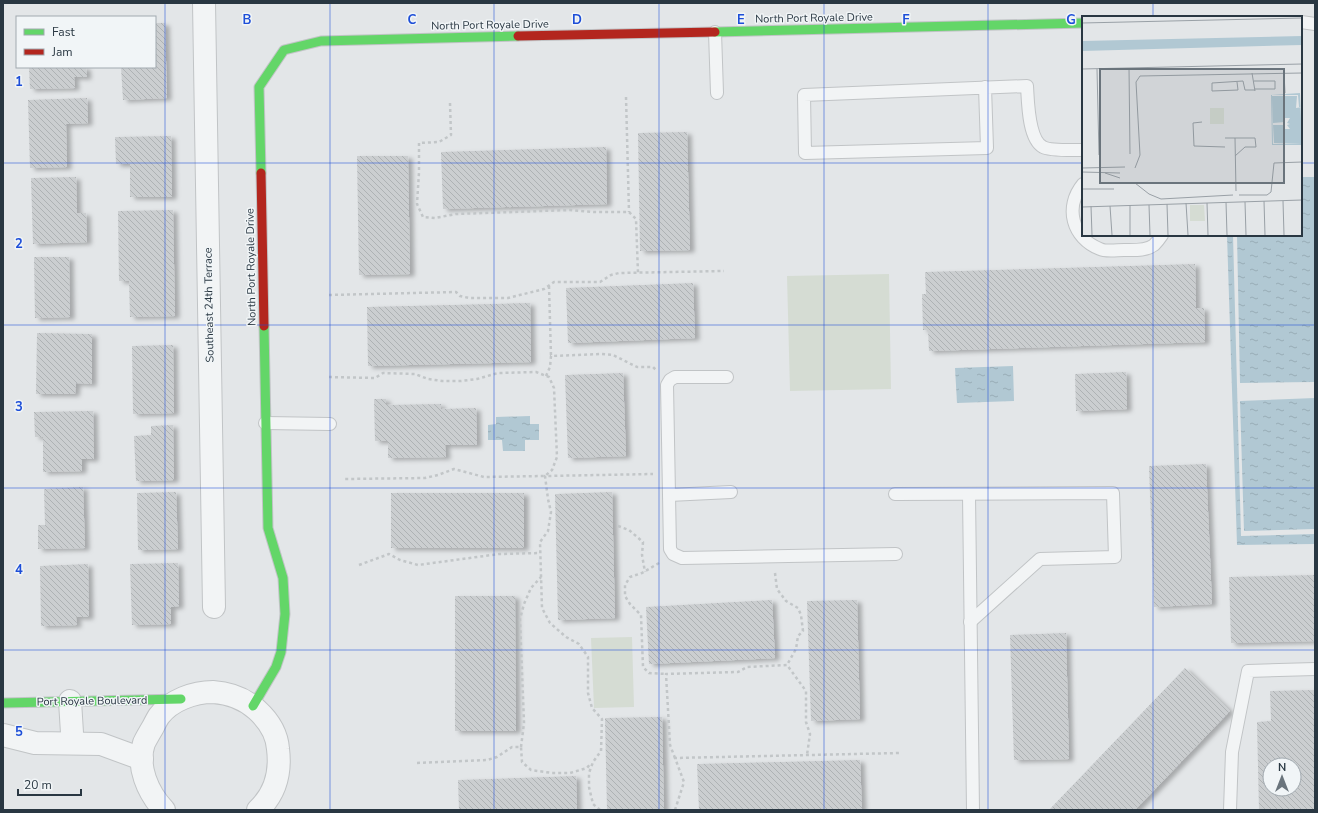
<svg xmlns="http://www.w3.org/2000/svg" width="1318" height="813" font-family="'Nunito Sans',sans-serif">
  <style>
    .park { fill: #d5dcd3 }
    .water { fill: url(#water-ripples) }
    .pier { fill: #e3e6e8 }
    .building { fill: url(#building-back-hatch); fill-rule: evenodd; filter: url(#shadow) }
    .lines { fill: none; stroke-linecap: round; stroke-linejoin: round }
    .lane-casing { stroke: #c1c4c6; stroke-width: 14 }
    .street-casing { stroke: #c1c4c6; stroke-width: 24 }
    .fast-casing { stroke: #c1c4c6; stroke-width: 11 }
    .jam-casing { stroke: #c1c4c6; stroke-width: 11 }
    .path { stroke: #c2c6c8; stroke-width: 2.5; stroke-dasharray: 3 3; stroke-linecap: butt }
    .lane { stroke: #f2f4f5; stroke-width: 12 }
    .street { stroke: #f2f4f5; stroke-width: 22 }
    .fast { stroke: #63d668; stroke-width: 9 }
    .jam { stroke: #b3261e; stroke-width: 9 }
    .grid { fill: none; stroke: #1d4ed8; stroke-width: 1; stroke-opacity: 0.55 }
    .labels { text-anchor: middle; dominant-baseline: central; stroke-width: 3; stroke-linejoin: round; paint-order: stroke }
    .street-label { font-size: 11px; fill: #293742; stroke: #f1f5f7 }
    .inset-road { fill: none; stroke: #99a0a6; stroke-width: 1 }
    .view { fill: #6a747c; fill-opacity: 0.15; stroke: #6a747c; stroke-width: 2 }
    .inset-edge { fill: none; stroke: #293742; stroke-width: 2 }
    .grid-label { font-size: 13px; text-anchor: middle; font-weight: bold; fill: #1d4ed8; stroke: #f1f5f7; stroke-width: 3; stroke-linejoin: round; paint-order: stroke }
  </style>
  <defs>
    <pattern id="water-ripples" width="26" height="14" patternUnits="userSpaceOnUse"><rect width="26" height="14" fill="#b1c8d3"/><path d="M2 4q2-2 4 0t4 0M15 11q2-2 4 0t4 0" fill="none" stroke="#98acb6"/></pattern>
    <pattern id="building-back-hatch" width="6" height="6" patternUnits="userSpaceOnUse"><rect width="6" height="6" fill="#cbced0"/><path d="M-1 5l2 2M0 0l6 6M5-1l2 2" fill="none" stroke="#aeb2b4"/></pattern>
    <filter id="shadow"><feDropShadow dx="4.5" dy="2.5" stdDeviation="2" flood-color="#0004"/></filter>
  </defs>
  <rect width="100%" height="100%" fill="#e3e6e8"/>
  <g class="park">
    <polygon points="889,274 891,389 790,391 787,276"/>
    <polygon points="632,637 634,707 594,708 591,638"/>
  </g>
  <g class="water">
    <polygon points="1301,177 1315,177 1315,544 1237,545 1227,235 1301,235"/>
    <polygon points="1013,366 1014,401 957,403 955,368"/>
    <polygon points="530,416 530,424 539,424 539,440 525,440 525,451 503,451 502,440 488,440 488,425 496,424 496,417"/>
  </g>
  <polygon class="pier" points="1233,235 1237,235 1240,383 1315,382 1315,398 1240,401 1244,531 1315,529 1315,534 1241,536"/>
  <g class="building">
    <polygon points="155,23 165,23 167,98 123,100 121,67 155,67"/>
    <polygon points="29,67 86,67 87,77 74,77 75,88 30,89"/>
    <polygon points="87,98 88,123 66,124 67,167 30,168 28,100"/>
    <polygon points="687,132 690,250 640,251 638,133"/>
    <polygon points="171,136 172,197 130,197 130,164 116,164 115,137"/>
    <polygon points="606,147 607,204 443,209 441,152"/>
    <polygon points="357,156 408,156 410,274 359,275"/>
    <polygon points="76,177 77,213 86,213 87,242 33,244 31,178"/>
    <polygon points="173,210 175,316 130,317 129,281 119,281 118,211"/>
    <polygon points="34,257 69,257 70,317 35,318"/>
    <polygon points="1195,264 1196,308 1204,308 1205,342 929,351 928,330 923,330 922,294 926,294 925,272"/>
    <polygon points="693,283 695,338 568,343 566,288"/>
    <polygon points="530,303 531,362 368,366 367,307"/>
    <polygon points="37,333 92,334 92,384 76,383 75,394 36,394"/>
    <polygon points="173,345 174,413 133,414 132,346"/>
    <polygon points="1126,372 1127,409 1076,411 1075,374"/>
    <polygon points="623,373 626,456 568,458 565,375"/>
    <polygon points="374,399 386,399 386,405 441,404 441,409 476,408 477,445 445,445 446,457 388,458 388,441 375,441"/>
    <polygon points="93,411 94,459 82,459 82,471 43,472 43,437 35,437 34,412"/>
    <polygon points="173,425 174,480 136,481 134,436 151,435 151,426"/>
    <polygon points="1206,464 1212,604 1154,607 1149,466"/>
    <polygon points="83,487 85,548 38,549 38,525 45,525 44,489"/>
    <polygon points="176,492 178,549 138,550 137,493"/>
    <polygon points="612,492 615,618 558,620 555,494"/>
    <rect x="391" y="493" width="133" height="55"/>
    <polygon points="178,563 179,606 171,607 171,624 132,625 130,564"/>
    <polygon points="88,564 89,617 76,617 77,625 41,626 40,566"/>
    <polygon points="1315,575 1315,641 1231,643 1229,577"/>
    <polygon points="455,596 515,596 516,731 455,731"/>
    <polygon points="772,600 775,658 649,664 646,607"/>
    <polygon points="857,600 860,719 811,721 807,601"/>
    <polygon points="1066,633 1069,759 1014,760 1010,635"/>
    <polygon points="1185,668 1230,711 1135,810 1049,810"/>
    <path d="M1315 690V810H1259L1257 722 1271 721 1270 691ZM1270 765H1294V789H1270Z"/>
    <polygon points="662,717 664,810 607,810 605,718"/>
    <polygon points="860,760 862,810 699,810 697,764"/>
    <polygon points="576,776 577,810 459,810 458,780"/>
  </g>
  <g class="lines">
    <defs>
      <g id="lane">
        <polyline points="1301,22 1315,24"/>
        <polyline points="715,32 717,93"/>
        <path d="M985 87 987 148 805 153 804 95 1027 86C1028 101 1028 139 1043 147 1050 151 1074 150 1083 150"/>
        <path d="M1083 184C1064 207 1072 238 1100 249 1106 252 1117 250 1124 250 1134 250 1146 251 1154 245 1157 242 1160 238 1162 235"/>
        <polyline points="727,377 675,377 670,380 667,385 670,549 673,554 682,558 896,554"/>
        <polyline points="265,423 330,424"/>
        <polyline points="895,494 1113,493 1115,557 1040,559 970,622"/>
        <polyline points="669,495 731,492"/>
        <polyline points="969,495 973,810"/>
        <polyline points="1230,810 1232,752 1248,671 1315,669"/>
      </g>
      <g id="street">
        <polyline points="204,3 214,607"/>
        <polyline points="70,701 72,733"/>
        <polyline points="3,735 35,743 101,744 142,759"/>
        <path d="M164 810C148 793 136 766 144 743 147 737 150 732 153 727 155 723 157 719 159 716 171 700 194 692 213 692 229 693 245 699 257 710 268 720 277 734 278 749 281 773 275 794 258 810"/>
      </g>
      <g id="fast">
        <polyline points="715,32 1083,23"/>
        <polyline points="261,173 259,87 284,50 321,41 518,36"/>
        <polyline points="3,703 181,699"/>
        <polyline points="253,706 276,667 281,652 285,614 283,578 268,528 264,326"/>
      </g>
      <g id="jam">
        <polyline points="518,36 715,32"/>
        <polyline points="261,173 264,326"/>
      </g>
    </defs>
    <use href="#lane" class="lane-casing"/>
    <use href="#street" class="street-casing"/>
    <use href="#fast" class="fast-casing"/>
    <use href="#jam" class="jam-casing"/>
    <g class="path">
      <polyline points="626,97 629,212"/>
      <polyline points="450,103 451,135 439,142 419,143 419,172 417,204 423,217 435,218 456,214 570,210 594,212 629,212 636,219 638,273"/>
      <polyline points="549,286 551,356"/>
      <polyline points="329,295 456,292 460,296 469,298 508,298 544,289 554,282 600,282 611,275 619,273 724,271"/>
      <polyline points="546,376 550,367 551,356 601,354 613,355 637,367 653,367 656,370"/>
      <polyline points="329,377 375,378 383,373 415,374 428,379 442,381 461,381 477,379 498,373 536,372 549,377 554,388 557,457 552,470 545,476 484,477 454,469 438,475 425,478 345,479"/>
      <polyline points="618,526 629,530 643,542 642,555 645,572"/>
      <polyline points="659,563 642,573 630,577 625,585 625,596 630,604 641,615 643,667 649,673 666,674"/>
      <polyline points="359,565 389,554 400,560 418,565 499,554 540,553"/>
      <polyline points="775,573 777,589 786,601 798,608 801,615 803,631 798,636 796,649 787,665"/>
      <polyline points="521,747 524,723 520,619 524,604 531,588 541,577"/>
      <polyline points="675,758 670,745 666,674 738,672 747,667 787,665 806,691 806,722 810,734 807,755"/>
      <polyline points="417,763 487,760 497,757 512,747 521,747 522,762 531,770 552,773 570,773 587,768 591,763"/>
      <polyline points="600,810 593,804 589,787 589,773 593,762 601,751 602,719 592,708 588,693 588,657 579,644 566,637 550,623 542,608 540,542 548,531 551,512 548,499 545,476 653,474"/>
      <polyline points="675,810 684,782 675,758 899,753"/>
    </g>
    <use href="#lane" class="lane"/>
    <use href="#street" class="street"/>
    <use href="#fast" class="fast"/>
    <use href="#jam" class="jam"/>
  </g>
  <path class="grid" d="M165 3V810M330 3V810M494 3V810M659 3V810M824 3V810M988 3V810M1153 3V17M3 163H1083M1301 163H1315M1153 235V810M3 325H1315M3 488H1315M3 650H1315"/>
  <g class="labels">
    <g class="street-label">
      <text transform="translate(814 18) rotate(-1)">North Port Royale Drive</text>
      <text transform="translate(490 25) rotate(-1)">North Port Royale Drive</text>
      <text transform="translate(251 267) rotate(-91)">North Port Royale Drive</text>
      <text transform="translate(209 305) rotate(-91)">Southeast 24th Terrace</text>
      <text transform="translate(92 701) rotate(-1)">Port Royale Boulevard</text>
    </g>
  </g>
  <g transform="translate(1082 16)">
    <rect width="220" height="220" fill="#e3e6e8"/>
    <path d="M128 92H142V108H128ZM108 189H122L123 205H108Z" fill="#d5dcd3"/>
    <path d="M220 20V29L0 35V25ZM218 77 220 129H190L189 79Z" fill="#b1c8d3"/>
    <path d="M190 79H216L217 91H220L214 92 215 80H190L191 107 203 106V102H208L205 107 208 108 205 109 208 113H203V109H191L192 127H220L191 128Z" fill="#e3e6e8"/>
    <path class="inset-road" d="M0 7 220 2M47 52 48 138M0 53 220 48M15 53 17 139M170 57 173 75M202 57 203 77M172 65H193V73H173M155 66 156 74 130 75V67L161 65 163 74H173M120 106 111 107 112 130 143 131M143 122H173L174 131H163L153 140M153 122 154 175M0 152 43 151M53 152 58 139 54 66 58 60 220 57M0 156 38 157M23 157 38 162M53 167 67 178 79 183 151 179M0 173H32M157 179H185L189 176 192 147 220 146M182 185 183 219M201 185 202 219M144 186 145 219M163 186 164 219M104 187 106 219M125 187 126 219M85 188 86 219M48 189V219M67 189 68 219M9 190 10 219M28 190 30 219M0 191 220 184"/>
    <path class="view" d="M18 53H202V167H18Z"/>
    <rect width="220" height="220" class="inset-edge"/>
  </g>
  <g class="grid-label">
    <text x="247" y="24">B</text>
    <text x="412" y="24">C</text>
    <text x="577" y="24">D</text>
    <text x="741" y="24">E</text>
    <text x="906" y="24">F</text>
    <text x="1071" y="24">G</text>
    <text x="19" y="86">1</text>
    <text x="19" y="248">2</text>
    <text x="19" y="411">3</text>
    <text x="19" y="574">4</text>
    <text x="19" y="736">5</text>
  </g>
  <rect width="1318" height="813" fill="none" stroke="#293742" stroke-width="8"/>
  <rect x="16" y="16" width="140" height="52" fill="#f1f5f7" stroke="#a1a9af"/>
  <rect x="24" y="29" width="20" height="6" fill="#63d668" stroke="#a1a9af"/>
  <text x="52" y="36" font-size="12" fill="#293742">Fast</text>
  <rect x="24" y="49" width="20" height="6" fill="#b3261e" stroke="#a1a9af"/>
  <text x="52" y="56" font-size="12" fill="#293742">Jam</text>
  <g transform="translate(1282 777)"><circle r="19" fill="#f1f5f7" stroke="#a1a9af"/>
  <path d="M0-3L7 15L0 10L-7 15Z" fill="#6a747c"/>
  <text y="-6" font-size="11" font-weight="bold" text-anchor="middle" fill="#293742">N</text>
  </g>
  <path d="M18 789v6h63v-6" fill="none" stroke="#293742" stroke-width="2"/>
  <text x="24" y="789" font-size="12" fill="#293742" stroke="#f1f5f7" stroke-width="3" paint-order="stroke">20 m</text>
</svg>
